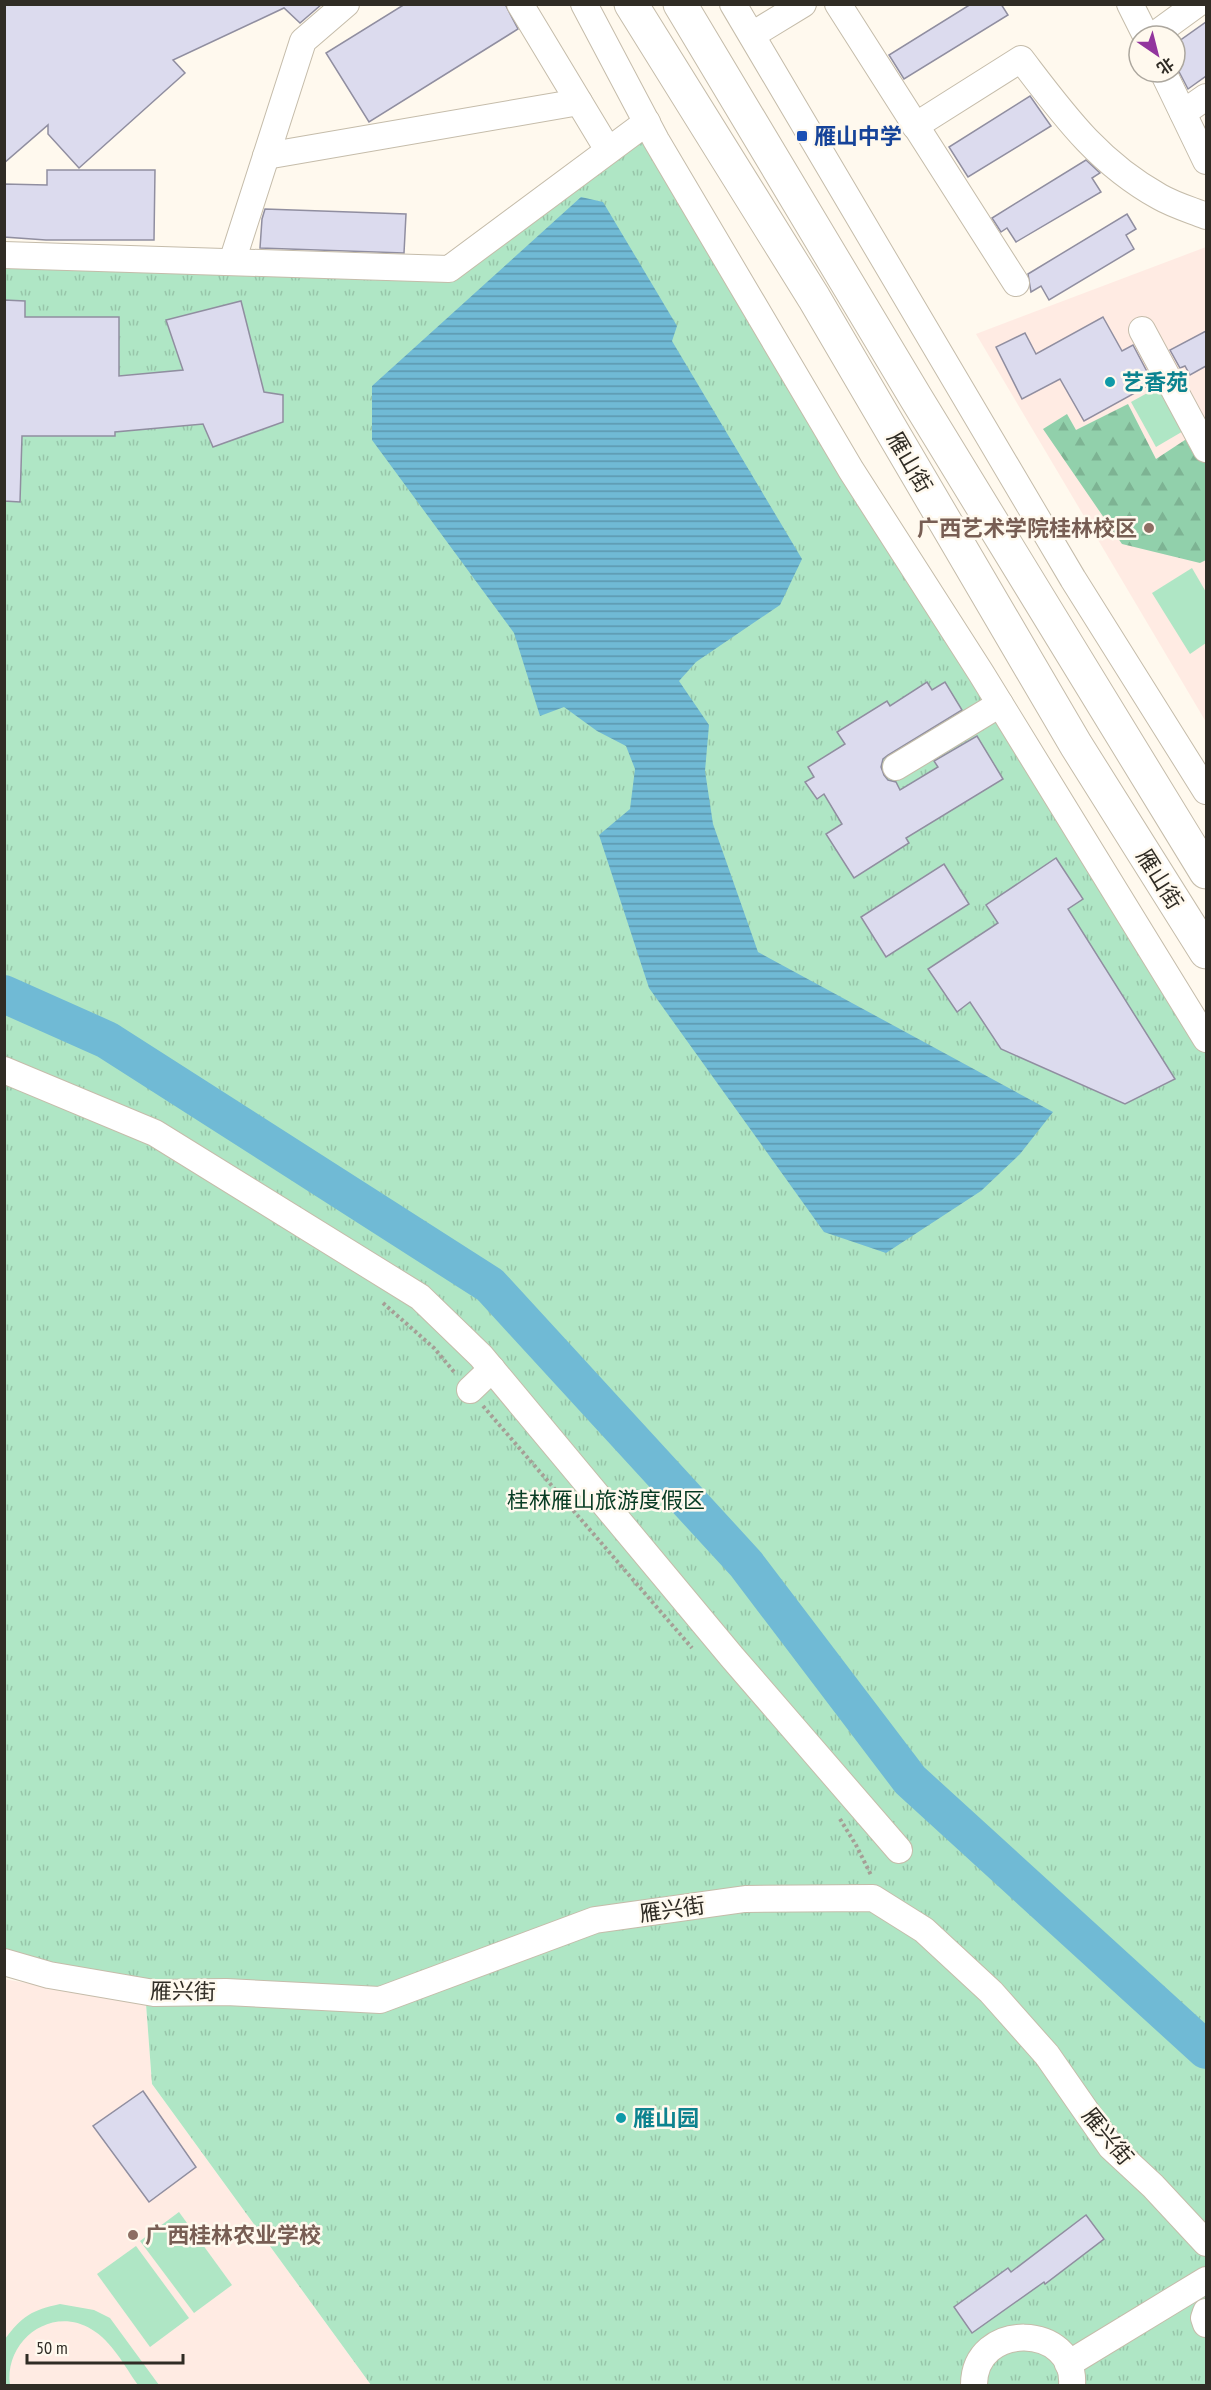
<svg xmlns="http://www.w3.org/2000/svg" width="1211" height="2390" font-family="'PT Sans Narrow','Noto Sans SC',sans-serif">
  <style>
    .education { fill: #ffebe3 }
    .green { fill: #afe6c5 }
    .forest { fill: url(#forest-firs) }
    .park { fill: url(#park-tufts) }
    .water { fill: url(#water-rules) }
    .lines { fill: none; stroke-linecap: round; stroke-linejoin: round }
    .river { stroke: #70bad5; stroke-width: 38 }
    .building { fill: #dcdbee; stroke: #908ea0; stroke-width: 1.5 }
    .minor-casing { stroke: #c5bcaa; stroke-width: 28 }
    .highway-casing { stroke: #c5bcaa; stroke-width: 35 }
    .path { stroke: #a59f96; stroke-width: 4; stroke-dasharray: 3 3; stroke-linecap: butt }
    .minor { stroke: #fff; stroke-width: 26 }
    .highway { stroke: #fff; stroke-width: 33 }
    .transit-dot { fill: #1a4fb4; stroke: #fff9ee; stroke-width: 2 }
    .culture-dot { fill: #0f9aa8; stroke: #fff9ee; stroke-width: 2 }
    .education-dot { fill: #8d6e63; stroke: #fff9ee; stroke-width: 2 }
    .labels { text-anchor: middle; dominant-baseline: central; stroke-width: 5; stroke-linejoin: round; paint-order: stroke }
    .transit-label { font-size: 22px; font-weight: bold; fill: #164399; stroke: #fff9ee; text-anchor: start }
    .culture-label { font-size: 22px; font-weight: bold; fill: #0d838f; stroke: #fff9ee; text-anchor: start }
    .street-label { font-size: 22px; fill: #302c25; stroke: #fff9ee }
    .education-label { font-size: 22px; font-weight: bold; fill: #785e54; stroke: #fff9ee; text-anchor: end }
    .park-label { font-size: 22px; fill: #073b23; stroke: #fff9ee }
  </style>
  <defs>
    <pattern id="forest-firs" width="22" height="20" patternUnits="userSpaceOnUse" patternTransform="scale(1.5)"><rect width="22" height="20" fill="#91d0ab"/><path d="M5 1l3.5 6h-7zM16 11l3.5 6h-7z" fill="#7db393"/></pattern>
    <pattern id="park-tufts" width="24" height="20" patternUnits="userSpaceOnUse" patternTransform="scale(1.5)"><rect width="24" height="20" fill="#afe6c5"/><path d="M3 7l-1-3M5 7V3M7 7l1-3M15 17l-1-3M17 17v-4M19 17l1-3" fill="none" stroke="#97c5a9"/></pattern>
    <pattern id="water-rules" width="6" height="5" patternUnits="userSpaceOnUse" patternTransform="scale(1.5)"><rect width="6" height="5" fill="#70bad5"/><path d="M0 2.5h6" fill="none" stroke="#5c97ad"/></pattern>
  </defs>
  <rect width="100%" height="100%" fill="#fff9ee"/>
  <g class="education">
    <polygon points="1206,247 1206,722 976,334"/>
    <polygon points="4,1979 146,2004 152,2084 371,2385 5,2385"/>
  </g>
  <g class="green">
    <polygon points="1160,386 1185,430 1156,447 1131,402"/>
    <polygon points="1192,568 1206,592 1206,643 1190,654 1152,593"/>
    <polygon points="179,2212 232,2285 194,2313 140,2241"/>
    <polygon points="136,2246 189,2318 150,2347 97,2274"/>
    <path d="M60 2304 94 2310 110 2318 159 2385H138C125 2367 112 2341 91 2329 51 2305 4 2341 10 2385H5V2339C22 2316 32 2310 60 2304Z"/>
  </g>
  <polygon class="forest" points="1128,404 1156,459 1191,436 1206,464 1206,560 1200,563 1122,544 1043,429 1067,414 1076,430"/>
  <polygon class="park" points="647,122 1206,1039 1206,2385 371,2385 152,2084 146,2004 5,1962 4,255 449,269"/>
  <polygon class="water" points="581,197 603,202 677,326 672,341 802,559 780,605 696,662 679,681 709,725 705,771 713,824 758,952 1053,1112 1020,1154 981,1191 886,1253 824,1232 649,988 599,835 630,809 635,769 626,746 597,731 564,707 540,716 514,633 372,440 372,386"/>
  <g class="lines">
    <polyline class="river" points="4,994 107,1040 490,1285 746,1564 910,1780 1206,2050"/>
  </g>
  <g class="building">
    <polygon points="4,4 322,4 300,23 284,8 173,60 185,73 79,168 48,134 48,125 4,163"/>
    <polygon points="405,4 505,4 518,29 369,122 326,53"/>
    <polygon points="971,4 1001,4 1008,15 904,79 889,55"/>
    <polygon points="1206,22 1206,76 1188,89 1175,64 1175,44"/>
    <polygon points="1030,96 1051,126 968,177 949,147"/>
    <polygon points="1086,160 1100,173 1092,178 1101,192 1016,242 1007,228 1001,232 992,218"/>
    <polygon points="47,170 155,170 154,240 46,240 4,237 4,184 47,185"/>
    <polygon points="265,209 406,214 404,253 260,248 262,219"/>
    <polygon points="1127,214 1136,229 1126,235 1134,249 1049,300 1041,286 1031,292 1028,274"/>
    <polygon points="4,300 25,301 25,317 119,317 119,376 183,370 166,320 241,301 264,392 283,395 283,422 213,447 203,424 115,432 115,436 22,436 20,502 4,501"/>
    <polygon points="1103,317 1122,351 1133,345 1153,383 1084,421 1060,379 1022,399 996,347 1025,333 1036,354"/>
    <polygon points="1206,331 1206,366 1190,375 1185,366 1180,368 1170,350"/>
    <polygon points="927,682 932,690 945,682 962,710 888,755 883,759 881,767 884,775 888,780 896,782 900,790 938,767 934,761 977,736 1003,779 906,838 909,843 854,878 826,834 842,824 824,794 817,799 805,782 814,777 808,767 845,744 837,732 887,701 890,706"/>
    <polygon points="1056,858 1083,899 1068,909 1175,1079 1125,1104 1001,1049 970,1002 957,1012 928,969 998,923 986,905"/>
    <polygon points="944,864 969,904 886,957 861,917"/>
    <polygon points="143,2091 196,2167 149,2202 93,2126"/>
    <polygon points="1086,2215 1104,2239 1045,2284 1044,2282 972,2333 954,2307 1008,2268 1011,2272"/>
  </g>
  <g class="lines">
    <defs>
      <g id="minor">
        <polyline points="520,4 608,150"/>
        <polyline points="584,4 656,140 851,470 981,673 1206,1039"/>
        <polyline points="733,4 1073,579 1206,791"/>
        <polyline points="838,4 1016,283"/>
        <polyline points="1130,4 1146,36"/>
        <polyline points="752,35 803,4"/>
        <polyline points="1153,36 1197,4"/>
        <polyline points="1163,72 1206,161"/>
        <polyline points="1183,113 1206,97"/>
        <path d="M915 126 1021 59C1063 114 1097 162 1160 197 1174 205 1191 210 1206 216"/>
        <polyline points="266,156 579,102"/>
        <polyline points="4,255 449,269 647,122"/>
        <polyline points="232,262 303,41 346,4"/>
        <polyline points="1142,330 1206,449"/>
        <polyline points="896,767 1000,704"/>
        <polyline points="4,1070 155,1133 420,1297 481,1356 732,1657 899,1850"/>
        <polyline points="470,1390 492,1369"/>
        <polyline points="4,1962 49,1975 154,1993 226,1992 380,2000 595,1920 745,1899 873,1898 924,1930 991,1992 1047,2055 1111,2147 1153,2186 1206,2243"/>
        <polyline points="1206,2312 1204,2318 1206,2324"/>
        <polyline points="1068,2364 1206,2280"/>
        <path d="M974 2386C973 2320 1077 2323 1072 2386"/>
      </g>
      <g id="highway">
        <polyline points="631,4 814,298 1076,745 1206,952"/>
        <polyline points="680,4 916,398 1206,872"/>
      </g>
    </defs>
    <use href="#minor" class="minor-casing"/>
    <use href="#highway" class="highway-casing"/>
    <g class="path">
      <polyline points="383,1303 434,1348 455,1373"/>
      <polyline points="483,1406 692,1648"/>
      <polyline points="840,1819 856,1845 871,1875"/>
    </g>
    <use href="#minor" class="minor"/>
    <use href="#highway" class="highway"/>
  </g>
  <rect class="transit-dot" x="796" y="130" width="12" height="12" rx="3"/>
  <g class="culture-dot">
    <circle cx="1110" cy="382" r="6"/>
    <circle cx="621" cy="2118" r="6"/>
  </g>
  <g class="education-dot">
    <circle cx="1149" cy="528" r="6"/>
    <circle cx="133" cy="2235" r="6"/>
  </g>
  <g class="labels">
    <g class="transit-label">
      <text x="814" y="136">雁山中学</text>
    </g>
    <g class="culture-label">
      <text x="1122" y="382">艺香苑</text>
      <text x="633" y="2118">雁山园</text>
    </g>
    <g class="street-label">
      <text transform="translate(910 462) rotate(60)">雁山街</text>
      <text transform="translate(1160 879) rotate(58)">雁山街</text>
      <text transform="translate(672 1909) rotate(-8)">雁兴街</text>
      <text transform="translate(183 1991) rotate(1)">雁兴街</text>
      <text transform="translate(1108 2136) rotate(51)">雁兴街</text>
    </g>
    <g class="education-label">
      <text x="1137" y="528">广西艺术学院桂林校区</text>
      <text x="145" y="2235" text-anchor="start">广西桂林农业学校</text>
    </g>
    <g class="park-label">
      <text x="606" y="1500">桂林雁山旅游度假区</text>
    </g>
  </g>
  <rect width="1211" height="2390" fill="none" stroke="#302c25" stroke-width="12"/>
  <g transform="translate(1157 54) rotate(145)"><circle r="28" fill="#fff9ee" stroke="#aca79e" stroke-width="1.5"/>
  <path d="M0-4.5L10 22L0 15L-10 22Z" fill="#92359e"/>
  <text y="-9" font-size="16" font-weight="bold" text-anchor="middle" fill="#302c25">北</text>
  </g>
  <path d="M27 2354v9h156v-9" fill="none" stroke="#302c25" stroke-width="3"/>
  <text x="36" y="2354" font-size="18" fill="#302c25" stroke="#fff9ee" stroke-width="4.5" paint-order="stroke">50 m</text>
</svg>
